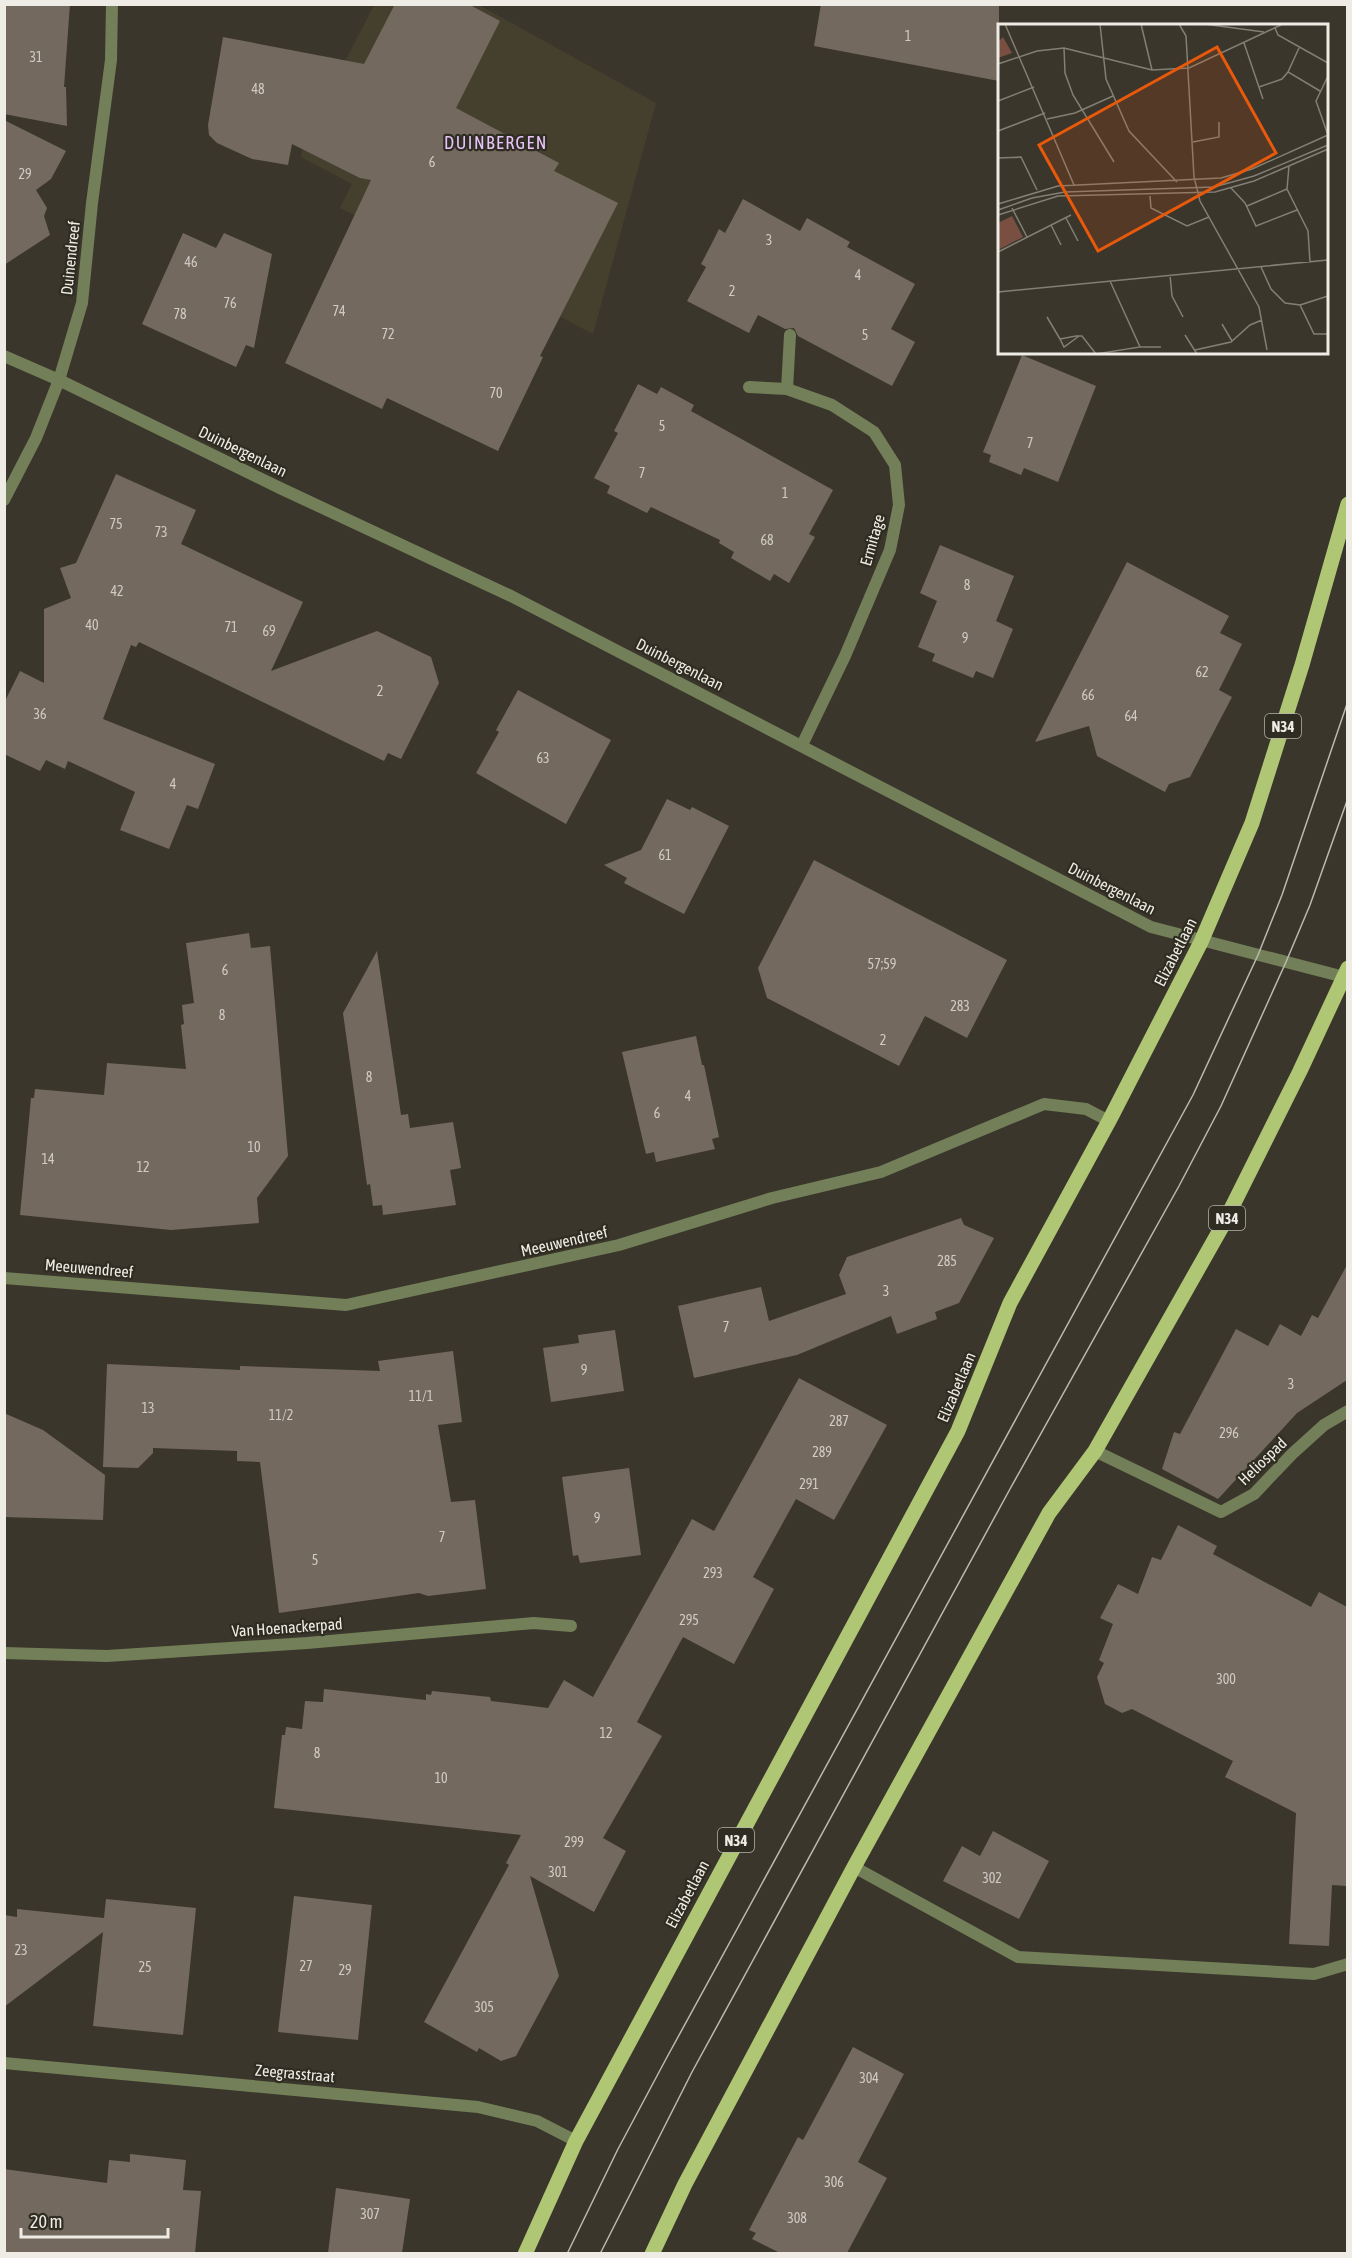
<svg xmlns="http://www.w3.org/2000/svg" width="1352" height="2258" font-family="'Asap Condensed',sans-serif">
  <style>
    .built { fill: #45402e }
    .building { fill: #74695f }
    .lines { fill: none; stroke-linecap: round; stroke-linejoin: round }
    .lane { stroke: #737f58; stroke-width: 12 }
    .street { stroke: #737f58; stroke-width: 12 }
    .primary { stroke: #afc675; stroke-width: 15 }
    .tram { stroke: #bbb9b1; stroke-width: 1.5 }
    .labels { text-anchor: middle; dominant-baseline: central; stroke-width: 4.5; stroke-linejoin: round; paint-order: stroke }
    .number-label { font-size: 14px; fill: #d0cbc4 }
    .shield { fill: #2f2c21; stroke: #b5b2aa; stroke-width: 1.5 }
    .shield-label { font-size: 15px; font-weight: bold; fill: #eeece5 }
    .street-label { font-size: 16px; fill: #eeece5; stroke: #2f2c21 }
    .neighbourhood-label { font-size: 18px; letter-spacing: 1.5px; fill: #e6c3f8; stroke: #2f2c21 }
    .inset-road { fill: none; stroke: #827f75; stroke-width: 1.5 }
    .view { fill: #e8590c; fill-opacity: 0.15; stroke: #e8590c; stroke-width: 3 }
    .inset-edge { fill: none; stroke: #eeece5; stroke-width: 3 }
  </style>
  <rect width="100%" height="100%" fill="#3a362b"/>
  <polygon class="built" points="374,5 479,5 656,103 593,334 479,274 340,208 352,184 301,157 304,142"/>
  <g class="building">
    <polygon points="4,4 70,4 64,87 66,87 67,126 4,114"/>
    <polygon points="395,4 468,4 500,21 456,108 559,163 554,171 618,203 540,356 543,357 498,451 387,398 382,409 285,363 371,180 360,178 292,144 288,165 252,159 217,143 209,135 208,125 223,37 364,64"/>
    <polygon points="821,4 999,4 999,81 814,46"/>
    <polygon points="4,120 66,151 51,179 36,190 47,208 44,216 50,235 4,265"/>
    <polygon points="743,199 800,231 807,218 850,242 847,247 915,284 891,329 915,342 892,386 798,336 794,328 785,329 758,315 749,333 687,301 706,267 701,264 710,247 719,229 725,233"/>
    <polygon points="183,233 216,248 224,233 272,254 254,348 246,345 236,367 142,324"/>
    <polygon points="1022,355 1096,386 1058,482 1024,468 1021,475 989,462 991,455 983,452"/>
    <polygon points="638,384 657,394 661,387 694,405 691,411 833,490 809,534 815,537 789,583 774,574 770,581 731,558 734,552 719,543 720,540 651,507 647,513 607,493 610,486 594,478 618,433 614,431"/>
    <polygon points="116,474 196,510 181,544 303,602 271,671 377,631 431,657 439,683 401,759 388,753 384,761 139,642 136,647 131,645 103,719 215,764 198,809 187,805 169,849 120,830 135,792 68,761 65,769 46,760 40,771 4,754 4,703 20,671 44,683 44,609 71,598 60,568 76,563"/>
    <polygon points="940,545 1014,576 996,621 1013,629 993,678 976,671 973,678 932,661 935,654 918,647 937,601 920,593"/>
    <polygon points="1127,562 1229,616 1220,633 1242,644 1219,690 1232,697 1190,777 1169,784 1165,792 1097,756 1089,726 1035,742"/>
    <polygon points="518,690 611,740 566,824 476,773 499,732 496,730"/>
    <polygon points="667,799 690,810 692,807 729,826 684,914 624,883 627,878 604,865 641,850"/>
    <polygon points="814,860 1007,960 967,1038 925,1016 899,1066 767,998 758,968"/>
    <polygon points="249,933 251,948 270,946 288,1156 257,1198 259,1223 171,1230 20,1215 31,1098 34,1098 35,1089 104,1095 107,1063 186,1069 181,1025 184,1024 182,1005 194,1003 186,943"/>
    <polygon points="377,951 401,1115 408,1114 410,1128 453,1122 461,1168 450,1170 456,1205 383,1215 382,1205 373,1206 370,1184 367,1185 343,1013"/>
    <polygon points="696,1036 702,1065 704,1065 719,1137 712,1139 715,1149 656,1162 654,1152 646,1154 622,1052"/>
    <polygon points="961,1218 964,1225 994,1238 959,1303 935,1312 937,1319 897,1334 891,1316 797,1355 694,1378 678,1306 761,1287 769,1321 846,1294 839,1275 847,1257"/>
    <polygon points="1347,1265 1347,1380 1297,1413 1218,1499 1162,1469 1174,1432 1180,1434 1236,1329 1268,1346 1280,1324 1301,1336 1312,1315 1318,1318"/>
    <polygon points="615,1330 624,1391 551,1402 543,1348 579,1343 578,1335"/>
    <polygon points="453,1351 462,1422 438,1425 451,1502 475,1500 486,1589 428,1596 419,1593 279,1613 260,1462 237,1461 237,1451 153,1448 153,1453 138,1468 103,1467 107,1364 240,1370 240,1366 380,1371 378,1361"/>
    <polygon points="799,1378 887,1425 834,1520 796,1499 753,1577 774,1589 734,1664 683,1637 637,1722 662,1736 603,1838 626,1851 594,1912 530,1876 559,1976 516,2056 501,2061 479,2048 477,2052 424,2022 509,1865 506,1863 521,1835 274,1808 282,1735 285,1735 286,1727 302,1729 305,1701 323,1702 324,1689 426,1700 426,1694 431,1695 432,1691 490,1697 491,1701 548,1708 564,1680 593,1697 692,1519 714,1531"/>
    <polygon points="4,1413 43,1430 105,1475 103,1520 4,1517"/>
    <polygon points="629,1468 641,1555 580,1563 578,1555 573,1556 562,1477"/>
    <polygon points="1178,1525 1217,1546 1213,1554 1311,1607 1319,1592 1347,1607 1347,1886 1332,1885 1329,1946 1289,1944 1296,1813 1225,1777 1233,1761 1132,1709 1122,1713 1105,1704 1097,1677 1104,1663 1099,1660 1113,1624 1100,1618 1118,1584 1138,1594 1152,1557 1161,1560"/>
    <polygon points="993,1831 1049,1861 1019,1919 943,1881 962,1846 980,1856"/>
    <polygon points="294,1896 372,1905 358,2040 278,2032"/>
    <polygon points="106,1899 196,1908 183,2035 93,2026 103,1932 4,2007 4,1915 17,1917 17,1909 104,1918"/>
    <polygon points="853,2047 904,2074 858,2162 887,2178 847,2253 780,2253 752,2239 756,2233 749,2230 798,2137 803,2140"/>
    <polygon points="130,2154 186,2160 183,2190 201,2191 195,2253 4,2253 4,2169 107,2183 109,2160 130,2162"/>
    <polygon points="336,2188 410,2199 402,2253 328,2253"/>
  </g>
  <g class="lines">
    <polyline class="lane" points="854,1867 1018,1957 1314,1974 1348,1964"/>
    <g class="street">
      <polyline points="4,356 59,380 282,489 511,596 1151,927 1348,978"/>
      <polyline points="749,387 787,389 832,405 874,432 895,465 899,505 890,550 845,656 802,745"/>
      <polyline points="787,389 790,335"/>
      <polyline points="4,500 36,438 59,380 82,303 92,203 111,60 112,4"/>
      <polyline points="4,1278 346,1305 619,1245 772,1198 881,1172 1044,1104 1086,1109 1109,1121"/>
      <polyline points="1095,1451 1221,1512 1254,1494 1292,1454 1324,1425 1348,1411"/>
      <polyline points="4,1653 107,1656 307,1643 534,1623 571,1626"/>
      <polyline points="4,2063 478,2107 537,2121 576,2141"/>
    </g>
    <g class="primary">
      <polyline points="525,2254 576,2141 958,1431 1010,1303 1109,1121 1201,942 1252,823 1302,665 1348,504"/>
      <polyline points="652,2254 685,2184 854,1867 1049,1513 1095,1451 1224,1223 1300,1071 1348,968"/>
    </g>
    <g class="tram">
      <polyline points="567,2254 618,2149 666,2059 1193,1095 1258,955 1282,895 1348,701"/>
      <polyline points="600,2254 692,2072 1010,1489 1179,1186 1221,1106 1286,962 1310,905 1348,798"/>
    </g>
  </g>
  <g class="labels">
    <g class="number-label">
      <text x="908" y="36">1</text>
      <text x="36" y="57">31</text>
      <text x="258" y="89">48</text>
      <text x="432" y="162">6</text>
      <text x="25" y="174">29</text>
      <text x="769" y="240">3</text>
      <text x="191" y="262">46</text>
      <text x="858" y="275">4</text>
      <text x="732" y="291">2</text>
      <text x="230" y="303">76</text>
      <text x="339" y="311">74</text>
      <text x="180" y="314">78</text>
      <text x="388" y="334">72</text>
      <text x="865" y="335">5</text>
      <text x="496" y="393">70</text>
      <text x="662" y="426">5</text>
      <text x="1030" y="443">7</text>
      <text x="642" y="473">7</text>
      <text x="785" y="493">1</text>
      <text x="116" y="524">75</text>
      <text x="161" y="532">73</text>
      <text x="767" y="540">68</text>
      <text x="967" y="585">8</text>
      <text x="117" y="591">42</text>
      <text x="92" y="625">40</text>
      <text x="231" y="627">71</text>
      <text x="269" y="631">69</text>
      <text x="965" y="638">9</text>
      <text x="1202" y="672">62</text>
      <text x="380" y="691">2</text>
      <text x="1088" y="695">66</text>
      <text x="40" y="714">36</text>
      <text x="1131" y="716">64</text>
      <text x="543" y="758">63</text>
      <text x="173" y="784">4</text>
      <text x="665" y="855">61</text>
      <text x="882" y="964">57;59</text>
      <text x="225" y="970">6</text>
      <text x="960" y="1006">283</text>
      <text x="222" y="1015">8</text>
      <text x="883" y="1040">2</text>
      <text x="369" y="1077">8</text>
      <text x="688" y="1096">4</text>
      <text x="657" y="1113">6</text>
      <text x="254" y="1147">10</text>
      <text x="48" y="1159">14</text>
      <text x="143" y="1167">12</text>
      <text x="947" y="1261">285</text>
      <text x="886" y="1291">3</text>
      <text x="726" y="1327">7</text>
      <text x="584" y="1370">9</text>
      <text x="1291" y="1384">3</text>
      <text x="421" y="1396">11/1</text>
      <text x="148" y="1408">13</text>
      <text x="281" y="1415">11/2</text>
      <text x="839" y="1421">287</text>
      <text x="1229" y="1433">296</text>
      <text x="822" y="1452">289</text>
      <text x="809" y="1484">291</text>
      <text x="597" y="1518">9</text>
      <text x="442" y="1537">7</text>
      <text x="315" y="1560">5</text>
      <text x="713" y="1573">293</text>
      <text x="689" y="1620">295</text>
      <text x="1226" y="1679">300</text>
      <text x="606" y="1733">12</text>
      <text x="317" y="1753">8</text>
      <text x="441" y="1778">10</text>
      <text x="574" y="1842">299</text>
      <text x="558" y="1872">301</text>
      <text x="992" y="1878">302</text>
      <text x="21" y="1950">23</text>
      <text x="306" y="1966">27</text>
      <text x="145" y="1967">25</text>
      <text x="345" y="1970">29</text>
      <text x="484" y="2007">305</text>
      <text x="869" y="2078">304</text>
      <text x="834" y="2182">306</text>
      <text x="370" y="2214">307</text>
      <text x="797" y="2218">308</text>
    </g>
    <g class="shield">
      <rect x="1265" y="714" width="36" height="24" rx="4.5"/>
      <rect x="1209" y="1206" width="36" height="24" rx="4.5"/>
      <rect x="718" y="1828" width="36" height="24" rx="4.5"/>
    </g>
    <g class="shield-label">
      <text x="1283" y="726">N34</text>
      <text x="1227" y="1218">N34</text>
      <text x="736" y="1840">N34</text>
    </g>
    <g class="street-label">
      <text transform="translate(70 258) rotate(-84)">Duinendreef</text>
      <text transform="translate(243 451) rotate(26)">Duinbergenlaan</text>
      <text transform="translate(872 540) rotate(-74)">Ermitage</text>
      <text transform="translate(680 664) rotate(27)">Duinbergenlaan</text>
      <text transform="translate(1112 888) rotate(27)">Duinbergenlaan</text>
      <text transform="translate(1175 952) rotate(-63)">Elizabetlaan</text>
      <text transform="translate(564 1241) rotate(-13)">Meeuwendreef</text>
      <text transform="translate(89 1268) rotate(5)">Meeuwendreef</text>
      <text transform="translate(956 1387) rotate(-67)">Elizabetlaan</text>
      <text transform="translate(1262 1461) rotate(-44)">Heliospad</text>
      <text transform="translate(287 1627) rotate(-4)">Van Hoenackerpad</text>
      <text transform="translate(687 1894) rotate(-62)">Elizabetlaan</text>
      <text transform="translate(295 2073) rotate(5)">Zeegrasstraat</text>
    </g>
    <g class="neighbourhood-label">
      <text x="496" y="142">DUINBERGEN</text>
    </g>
  </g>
  <g transform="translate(998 24)">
    <rect width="330" height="330" fill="#3a362b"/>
    <path d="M5 13 14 29 0 34V18ZM14 192 25 213 0 226V199Z" fill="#794f42"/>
    <path class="inset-road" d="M7 0 76 161M102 0 108 55 131 107 179 158M143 0 154 46M181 0 188 12 196 153 202 177 261 283 269 326M206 0 266 8M277 4 280 11 330 39M246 19 265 75M66 24 67 49 75 71 116 138M301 24 290 48 322 67M0 40 39 27 66 24 154 46 191 44 285 0M330 52 318 77 330 111M261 63 284 55 290 48M0 77 36 63M49 95 77 89 115 72M0 107 47 89M195 118 221 113V98M0 134 23 133 39 166M291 142 289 165 310 207 312 238M233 164 247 179 258 202 299 186M152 172 153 184 189 202 211 193M0 180 60 162 223 154 254 145 330 111M249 182 289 165M14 184 29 213M0 186 34 174 67 168 216 163 256 152 330 121M0 191 60 172 217 168 256 157 330 125M68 194 80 217M53 201 63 221M0 228 73 191M263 243 273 265 287 279 302 281 316 310H330M172 251 174 272 185 293M0 268 330 236M302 281 330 272M49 293 62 315M224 300 234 317M187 311 199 330M81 312 66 323 62 315 78 312H84L98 330 142 323 112 257M142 323H163M197 326 233 318 252 301 264 296"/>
    <path class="view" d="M219 23 278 129 100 227 41 121Z"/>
    <rect width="330" height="330" class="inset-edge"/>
  </g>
  <rect width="1352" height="2258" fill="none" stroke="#eeece5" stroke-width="12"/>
  <path d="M21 2228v9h147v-9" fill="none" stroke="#eeece5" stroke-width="3"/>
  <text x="30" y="2228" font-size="18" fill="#eeece5" stroke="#2f2c21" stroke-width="4.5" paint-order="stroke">20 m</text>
</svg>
